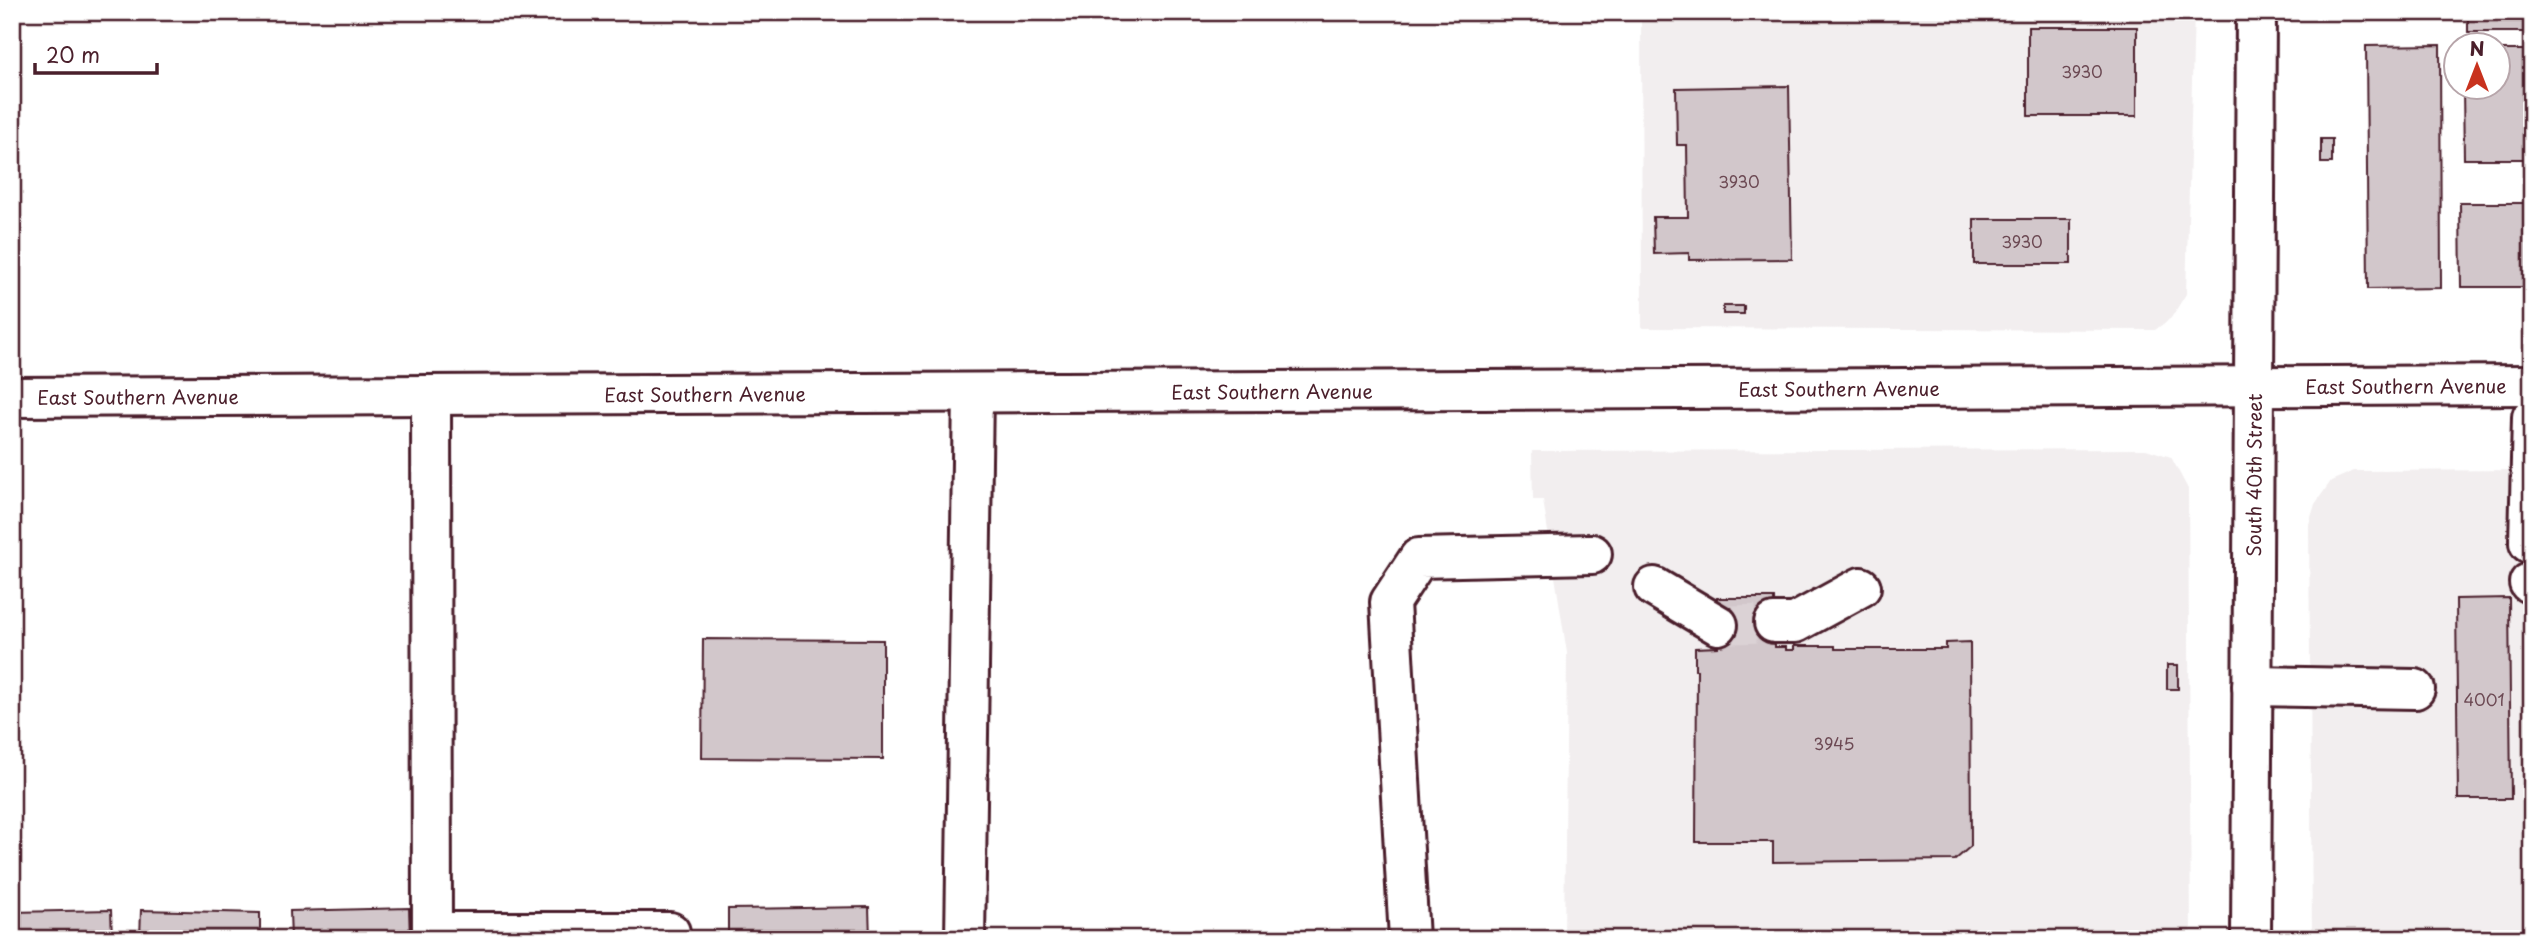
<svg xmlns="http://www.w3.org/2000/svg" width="2544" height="951" font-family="'Playpen Sans',sans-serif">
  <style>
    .built { fill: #f2eeef }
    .building { fill: #d2c7cb; stroke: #4a1f2b; stroke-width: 2 }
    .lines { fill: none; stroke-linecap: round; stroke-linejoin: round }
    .minor-tunnel { stroke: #dbd2d5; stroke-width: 38; stroke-dasharray: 38 19; stroke-linecap: butt }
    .minor-casing { stroke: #4a1f2b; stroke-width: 44 }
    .major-casing { stroke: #4a1f2b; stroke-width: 44 }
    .minor { stroke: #fff; stroke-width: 38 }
    .major { stroke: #fff; stroke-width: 38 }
    .labels { text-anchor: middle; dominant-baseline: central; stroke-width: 7; stroke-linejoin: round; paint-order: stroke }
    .number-label { font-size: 16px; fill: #6c4953 }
    .street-label { font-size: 19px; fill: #4a1f2b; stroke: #fff }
  </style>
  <rect width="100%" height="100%" fill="#fff"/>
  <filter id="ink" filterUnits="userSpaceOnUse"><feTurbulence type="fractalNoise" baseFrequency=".0143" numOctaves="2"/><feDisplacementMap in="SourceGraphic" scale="14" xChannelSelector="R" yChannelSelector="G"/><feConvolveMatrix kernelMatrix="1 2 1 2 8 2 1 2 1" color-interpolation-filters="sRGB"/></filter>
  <g filter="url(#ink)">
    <g class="built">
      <polygon points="1641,12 2194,12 2186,294 2171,318 2155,330 1642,328"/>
      <polygon points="2146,449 2171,457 2188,489 2191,939 1564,939 1567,653 1543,500 1533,500 1532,451"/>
      <polygon points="2532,470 2532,939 2312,939 2309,524 2315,504 2331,481 2354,471"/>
    </g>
    <g class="building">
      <rect x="2468" y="12" width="64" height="20"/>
      <rect x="2028" y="27" width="109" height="89"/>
      <polygon points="2440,45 2441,288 2368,289 2366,46"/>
      <polygon points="2498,50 2532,50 2532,159 2464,159 2463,88 2498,88"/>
      <polygon points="1789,86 1792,259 1689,260 1689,253 1654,254 1653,217 1688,217 1687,145 1677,145 1676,88"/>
      <rect x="2321" y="139" width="11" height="24"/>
      <polygon points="2460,203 2532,203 2532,287 2461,287"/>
      <rect x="1974" y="219" width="97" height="45"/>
      <rect x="1723" y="306" width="21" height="8"/>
      <polygon points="1717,598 1774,598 1775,647 1786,647 1786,650 1794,650 1794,646 1835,646 1835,649 1946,649 1946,643 1970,642 1971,846 1955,860 1773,862 1773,842 1696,842 1697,670 1695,670 1695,648 1718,647"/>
      <polygon points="2509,598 2511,799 2458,799 2456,599"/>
      <polygon points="703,639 883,640 883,759 702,758"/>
      <rect x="2167" y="665" width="11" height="24"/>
      <polygon points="869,907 870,939 728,939 728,909"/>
      <polygon points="409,908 410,939 291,939 290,911"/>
      <polygon points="111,910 112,939 12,939 12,912"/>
      <polygon points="141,910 260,913 260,939 140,939"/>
    </g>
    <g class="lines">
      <polyline class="minor-tunnel" points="1718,625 1774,623"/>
      <defs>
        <g id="minor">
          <polyline points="431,395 432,939"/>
          <polyline points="2529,543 2532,417"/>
          <polyline points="2529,583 2532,583"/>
          <polyline points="1654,587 1718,625"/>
          <polyline points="1774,623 1795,623 1861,587"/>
          <polyline points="2252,686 2415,689"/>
          <polyline points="432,932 670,932 670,939"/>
          <polyline points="965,939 973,393"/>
          <polyline points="1409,939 1390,602 1419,558 1592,554"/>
        </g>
        <g id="major">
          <path id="s1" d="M12 397 2532 385"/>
          <path id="s2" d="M2251 939 2256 12"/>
        </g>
      </defs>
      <use href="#minor" class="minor-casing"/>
      <use href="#major" class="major-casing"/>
      <use href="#minor" class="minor"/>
      <use href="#major" class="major"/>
    </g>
  </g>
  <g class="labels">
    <g class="number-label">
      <text x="2082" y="71">3930</text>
      <text x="1739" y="181">3930</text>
      <text x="2022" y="241">3930</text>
      <text x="2484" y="699">4001</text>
      <text x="1834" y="743">3945</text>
    </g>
    <g class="street-label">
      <text stroke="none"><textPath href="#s1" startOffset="2394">East Southern Avenue</textPath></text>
      <text stroke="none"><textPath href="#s1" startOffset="1827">East Southern Avenue</textPath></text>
      <text stroke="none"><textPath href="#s1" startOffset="1260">East Southern Avenue</textPath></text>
      <text stroke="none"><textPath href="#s1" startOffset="693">East Southern Avenue</textPath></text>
      <text stroke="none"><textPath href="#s1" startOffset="126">East Southern Avenue</textPath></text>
      <text stroke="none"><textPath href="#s2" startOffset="464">South 40th Street</textPath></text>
    </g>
  </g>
  <rect width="2544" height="951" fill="none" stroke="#fff" stroke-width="42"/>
  <rect x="21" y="21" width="2502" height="909" fill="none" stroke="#4a1f2b" stroke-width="2.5" filter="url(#ink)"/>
  <g transform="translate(2477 66)"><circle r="33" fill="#ffffff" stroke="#b7a5aa" stroke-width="2"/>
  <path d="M0-5L12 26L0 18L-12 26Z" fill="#c8321e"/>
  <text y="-10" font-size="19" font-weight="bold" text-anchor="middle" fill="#4a1f2b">N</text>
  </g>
  <path d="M35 63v10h122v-10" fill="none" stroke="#4a1f2b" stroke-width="3.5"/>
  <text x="46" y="63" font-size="21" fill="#4a1f2b" stroke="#ffffff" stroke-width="5" paint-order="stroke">20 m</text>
</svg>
